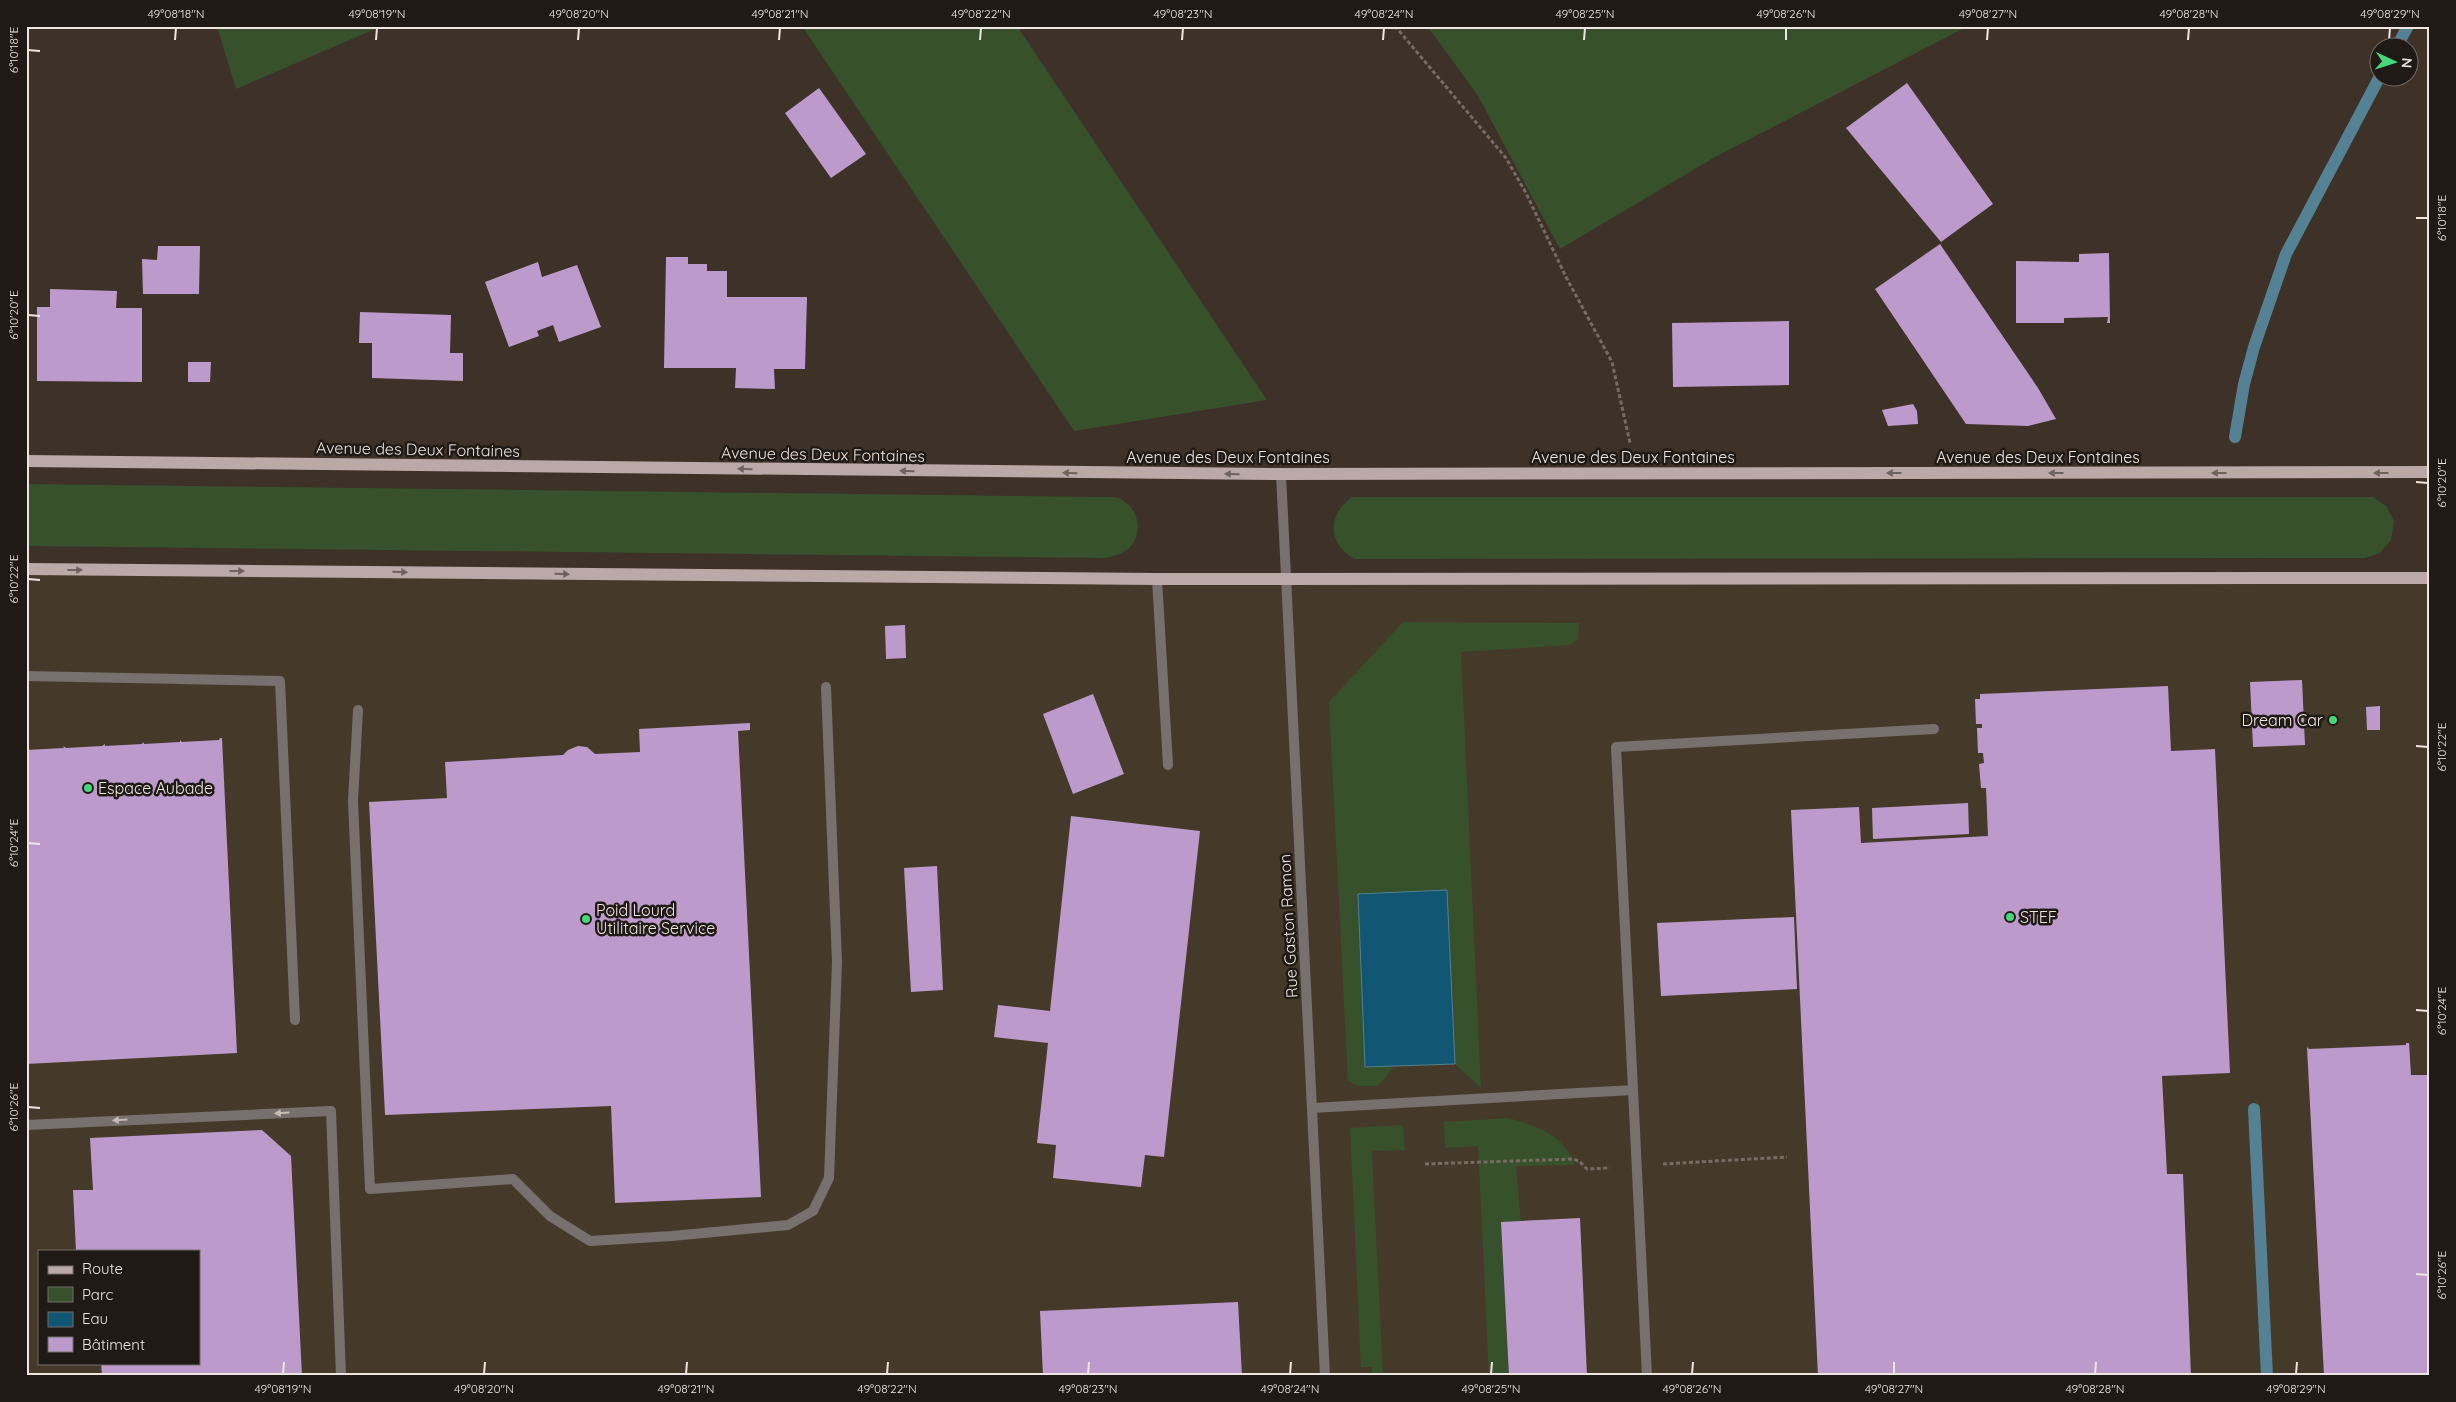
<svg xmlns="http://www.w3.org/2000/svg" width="2456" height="1402" font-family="Quicksand,sans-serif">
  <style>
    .industrial { fill: #453a2a; fill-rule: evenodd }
    .green { fill: #37512c }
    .water { fill: #115672; stroke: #548193 }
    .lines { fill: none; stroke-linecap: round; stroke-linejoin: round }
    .stream { stroke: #548193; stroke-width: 12 }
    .building { fill: #bc9bcc }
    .path { stroke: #776b63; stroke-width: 3; stroke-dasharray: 4 2.5; stroke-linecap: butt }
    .service { stroke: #786f6f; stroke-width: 10 }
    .minor { stroke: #786f6f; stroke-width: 10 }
    .primary { stroke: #bba9a9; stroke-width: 12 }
    .oneway { fill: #6e6260 }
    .oneway2 { fill: #c5bcb8 }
    .ticks { fill: none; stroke: #efe5e0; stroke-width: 2 }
    .poi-dot { fill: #45d77a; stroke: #201a16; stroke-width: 2 }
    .labels { text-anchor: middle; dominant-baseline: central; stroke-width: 5; stroke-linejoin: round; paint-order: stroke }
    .street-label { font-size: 16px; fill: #efe5e0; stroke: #201a16 }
    .poi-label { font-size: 16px; fill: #efe5e0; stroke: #201a16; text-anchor: start }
    .neatline { fill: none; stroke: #efe5e0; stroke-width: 2 }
    .ticks-label { font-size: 12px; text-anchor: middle; fill: #efe5e0 }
  </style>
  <rect width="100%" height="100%" fill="#3e3128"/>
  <path class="industrial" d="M26 569 2430 578V1376H26ZM39 1251H199V1363H39Z"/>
  <g class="green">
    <polygon points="217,26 382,26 236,89"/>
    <polygon points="802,26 1017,26 1267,400 1074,431"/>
    <polygon points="1427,26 1968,26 1715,157 1560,249 1477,94"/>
    <path d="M26 484 1105 497C1110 497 1117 497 1121 499 1143 511 1144 543 1120 554 1115 556 1110 557 1105 558L26 546Z"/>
    <path d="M1352 497H2373L2386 506 2394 521 2391 540 2380 553 2365 558 1355 559C1327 544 1327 515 1352 497Z"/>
    <polygon points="1403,622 1579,623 1578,639 1570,645 1461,652 1481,1088 1455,1064 1447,890 1365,1066 1395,1065 1378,1086 1359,1086 1348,1081 1329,702"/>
    <path d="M1508 1118C1536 1125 1564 1135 1575 1165L1516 1166 1521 1222 1501 1223 1509 1376H1489L1478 1146 1445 1148 1444 1122Z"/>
    <polygon points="1403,1125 1405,1150 1372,1151 1383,1376 1372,1376 1372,1367 1361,1367 1350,1128"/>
  </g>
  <polygon class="water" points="1447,890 1455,1064 1365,1067 1358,894"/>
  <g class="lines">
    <g class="stream">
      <polyline points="2396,48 2408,26"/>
      <polyline points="2235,437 2244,384 2254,347 2286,254 2379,78"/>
      <polyline points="2254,1109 2267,1376"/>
    </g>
  </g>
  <g class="building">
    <polygon points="1907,83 1993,204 1941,242 1846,128"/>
    <polygon points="819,88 866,154 831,178 785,113"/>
    <polygon points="1940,244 2038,388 2056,419 2028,426 1966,424 1875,289"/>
    <polygon points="158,246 200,246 199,294 143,294 142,259 157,260"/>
    <polygon points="2109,253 2110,323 2107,323 2108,317 2064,318 2064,323 2016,323 2016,261 2079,262 2079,254"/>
    <polygon points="666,257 688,257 688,264 707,264 707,271 727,271 727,297 807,297 805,369 774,369 775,389 735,388 736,368 664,368"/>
    <polygon points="538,262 542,277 577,265 601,327 559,342 553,325 537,331 539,336 509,347 485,282"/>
    <polygon points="50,289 117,291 116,308 142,308 142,382 37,381 37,307 50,307"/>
    <polygon points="360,312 451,315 450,353 463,353 463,381 372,378 372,343 359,343"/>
    <polygon points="1789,321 1789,385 1673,387 1672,323"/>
    <polygon points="188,362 211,362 210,382 188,382"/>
    <polygon points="1913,404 1917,411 1918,424 1888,426 1882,410"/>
    <polygon points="905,625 906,658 886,659 885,626"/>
    <polygon points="2302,680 2305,745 2253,747 2250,682"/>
    <polygon points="2168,686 2171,751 2215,749 2230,1073 2162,1076 2167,1174 2183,1174 2191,1376 1818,1376 1791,810 1859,807 1861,843 1988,836 1986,788 1981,788 1979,764 1984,763 1983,753 1978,753 1977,728 1982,728 1982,724 1976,724 1975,699 1980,699 1980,694"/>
    <polygon points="1093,694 1124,774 1073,794 1043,714"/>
    <polygon points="2380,706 2380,730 2367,730 2366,707"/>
    <polygon points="750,723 750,730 738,731 761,1197 615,1203 611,1106 385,1115 369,802 447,798 445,762 563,755 568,750 578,746 587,747 595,754 640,752 639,729"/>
    <polygon points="220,738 222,738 237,1053 26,1064 26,750 64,748 63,746 66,748 102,746 105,744 105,746 142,744 143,742 144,744 180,742 180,740 182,742 219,740"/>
    <polygon points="1968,803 1969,834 1873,839 1872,808"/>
    <polygon points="1071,816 1200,831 1164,1157 1145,1155 1141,1187 1053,1178 1056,1145 1037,1143 1048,1043 994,1037 998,1005 1050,1011"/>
    <polygon points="937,866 943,990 911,992 904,868"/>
    <polygon points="1794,917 1797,989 1661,996 1657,923"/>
    <polygon points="2406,1043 2409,1043 2411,1075 2430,1075 2430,1376 2324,1376 2307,1047 2309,1049 2406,1045"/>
    <polygon points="262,1130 291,1156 302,1376 102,1376 101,1363 199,1363 199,1251 76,1251 73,1190 93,1190 90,1138"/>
    <polygon points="1580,1218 1587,1376 1509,1376 1501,1222"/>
    <polygon points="1238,1302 1242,1376 1043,1376 1040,1311"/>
  </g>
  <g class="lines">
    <g class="path">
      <polyline points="1395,26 1506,158 1526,193 1566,277 1612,362 1630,443"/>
      <polyline points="1425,1164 1573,1159 1579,1161 1587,1169 1610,1168"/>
      <polyline points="1663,1164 1787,1157"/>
    </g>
    <g class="service">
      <polyline points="1157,579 1168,765"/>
      <polyline points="26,676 280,681 295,1020"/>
      <polyline points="358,710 353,801 370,1189 513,1179 550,1216 590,1241 672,1236 788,1225 813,1211 829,1178 837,962 826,687"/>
      <polyline points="1633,1090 1647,1376"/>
      <polyline points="1312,1108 1633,1090 1616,747 1934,729"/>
      <polyline points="26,1125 331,1111 341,1376"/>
    </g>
    <polyline class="minor" points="1281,474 1325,1376"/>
    <g class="primary">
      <polyline points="26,461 1281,474 2430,472"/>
      <polyline points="26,569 1157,579 2430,578"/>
    </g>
  </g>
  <defs><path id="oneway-solid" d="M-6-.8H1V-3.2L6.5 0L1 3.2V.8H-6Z" transform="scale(1.25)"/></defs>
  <g class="oneway">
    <use href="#oneway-solid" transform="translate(745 469) rotate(-179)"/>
    <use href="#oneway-solid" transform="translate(907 471) rotate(-179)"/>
    <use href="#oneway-solid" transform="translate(1070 473) rotate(-179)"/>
    <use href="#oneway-solid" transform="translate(1894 473) rotate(180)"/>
    <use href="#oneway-solid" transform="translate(2056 473) rotate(180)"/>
    <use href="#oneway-solid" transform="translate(2219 473) rotate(180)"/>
    <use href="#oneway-solid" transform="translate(2381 473) rotate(180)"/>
    <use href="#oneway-solid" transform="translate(1232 474) rotate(-179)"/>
    <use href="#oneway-solid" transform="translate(75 570)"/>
    <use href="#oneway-solid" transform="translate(237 571)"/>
    <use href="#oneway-solid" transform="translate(400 572) rotate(1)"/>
    <use href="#oneway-solid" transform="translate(562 574) rotate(1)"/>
  </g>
  <g class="oneway2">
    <use href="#oneway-solid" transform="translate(282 1113) rotate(177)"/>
    <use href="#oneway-solid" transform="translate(120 1120) rotate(177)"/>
  </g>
  <path class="ticks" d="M175 40 176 28M376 40 377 28M578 40 579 28M779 40 780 28M980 40 981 28M1182 40 1183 28M1383 40 1384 28M1584 40 1585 28M1786 40V28M1987 40 1988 28M2188 40 2189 28M2389 40 2390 28M28 50 40 51M2416 218H2428M28 315 40 316M2416 482 2428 483M28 579 40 580M2416 746 2428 747M28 843 40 844M2416 1010 2428 1011M28 1107 40 1108M2416 1274 2428 1275M283 1374 284 1362M484 1374 485 1362M686 1374 687 1362M887 1374 888 1362M1088 1374 1089 1362M1290 1374 1291 1362M1491 1374 1492 1362M1692 1374 1693 1362M1894 1374V1362M2095 1374 2096 1362M2296 1374 2297 1362"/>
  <g class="poi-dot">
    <circle cx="2333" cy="720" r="5"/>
    <circle cx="88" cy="788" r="5"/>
    <circle cx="2010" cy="917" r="5"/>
    <circle cx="586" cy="919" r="5"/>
  </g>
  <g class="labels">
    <g class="street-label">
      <text transform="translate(418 449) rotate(1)">Avenue des Deux Fontaines</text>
      <text transform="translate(823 454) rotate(1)">Avenue des Deux Fontaines</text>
      <text x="1228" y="457">Avenue des Deux Fontaines</text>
      <text x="1633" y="457">Avenue des Deux Fontaines</text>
      <text x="2038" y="457">Avenue des Deux Fontaines</text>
      <text transform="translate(1288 926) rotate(-93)">Rue Gaston Ramon</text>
    </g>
    <g class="poi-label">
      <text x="2323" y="720" text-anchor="end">Dream Car</text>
      <text x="98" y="788">Espace Aubade</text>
      <text x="596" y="910">Poid Lourd<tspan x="596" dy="18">Utilitaire Service</tspan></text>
      <text x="2020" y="917">STEF</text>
    </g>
  </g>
  <rect width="2456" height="1402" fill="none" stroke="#201a16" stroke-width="55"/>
  <rect x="38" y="1250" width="162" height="115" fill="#201a16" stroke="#736b67"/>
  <rect x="48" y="1266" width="25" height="8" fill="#bba9a9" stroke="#736b67"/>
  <text x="82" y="1274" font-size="15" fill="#efe5e0">Route</text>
  <rect x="48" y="1287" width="25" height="15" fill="#37512c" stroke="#736b67"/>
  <text x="82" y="1300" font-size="15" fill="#efe5e0">Parc</text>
  <rect x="48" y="1312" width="25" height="15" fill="#115672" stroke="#736b67"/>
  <text x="82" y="1324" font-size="15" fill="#efe5e0">Eau</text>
  <rect x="48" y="1337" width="25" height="15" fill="#bc9bcc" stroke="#736b67"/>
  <text x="82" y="1350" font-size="15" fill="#efe5e0">Bâtiment</text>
  <g transform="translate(2394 62) rotate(94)"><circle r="24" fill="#201a16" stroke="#736b67"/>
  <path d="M0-4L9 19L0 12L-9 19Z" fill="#45d77a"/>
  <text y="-8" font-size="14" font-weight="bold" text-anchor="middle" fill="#efe5e0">N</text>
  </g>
  <rect x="28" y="28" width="2400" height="1346" class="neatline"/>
  <g class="ticks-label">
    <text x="176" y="18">49°08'18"N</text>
    <text x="377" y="18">49°08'19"N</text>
    <text x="579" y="18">49°08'20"N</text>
    <text x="780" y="18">49°08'21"N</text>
    <text x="981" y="18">49°08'22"N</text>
    <text x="1183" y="18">49°08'23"N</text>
    <text x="1384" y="18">49°08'24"N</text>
    <text x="1585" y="18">49°08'25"N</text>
    <text x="1786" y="18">49°08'26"N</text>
    <text x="1988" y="18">49°08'27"N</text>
    <text x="2189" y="18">49°08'28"N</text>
    <text x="2390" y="18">49°08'29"N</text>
    <text transform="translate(14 50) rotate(-90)" y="4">6°10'18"E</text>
    <text transform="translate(2442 218) rotate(-90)" y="4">6°10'18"E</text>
    <text transform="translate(14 315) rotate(-90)" y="4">6°10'20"E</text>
    <text transform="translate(2442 483) rotate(-90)" y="4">6°10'20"E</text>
    <text transform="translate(14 579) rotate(-90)" y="4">6°10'22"E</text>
    <text transform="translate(2442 747) rotate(-90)" y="4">6°10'22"E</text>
    <text transform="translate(14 843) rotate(-90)" y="4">6°10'24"E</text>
    <text transform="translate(2442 1011) rotate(-90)" y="4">6°10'24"E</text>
    <text transform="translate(14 1107) rotate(-90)" y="4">6°10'26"E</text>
    <text transform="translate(2442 1275) rotate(-90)" y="4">6°10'26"E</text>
    <text x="283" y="1393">49°08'19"N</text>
    <text x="484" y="1393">49°08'20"N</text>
    <text x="686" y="1393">49°08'21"N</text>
    <text x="887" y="1393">49°08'22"N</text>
    <text x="1088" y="1393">49°08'23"N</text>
    <text x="1290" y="1393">49°08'24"N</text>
    <text x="1491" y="1393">49°08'25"N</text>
    <text x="1692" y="1393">49°08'26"N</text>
    <text x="1894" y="1393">49°08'27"N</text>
    <text x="2095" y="1393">49°08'28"N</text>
    <text x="2296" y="1393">49°08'29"N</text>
  </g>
</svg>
